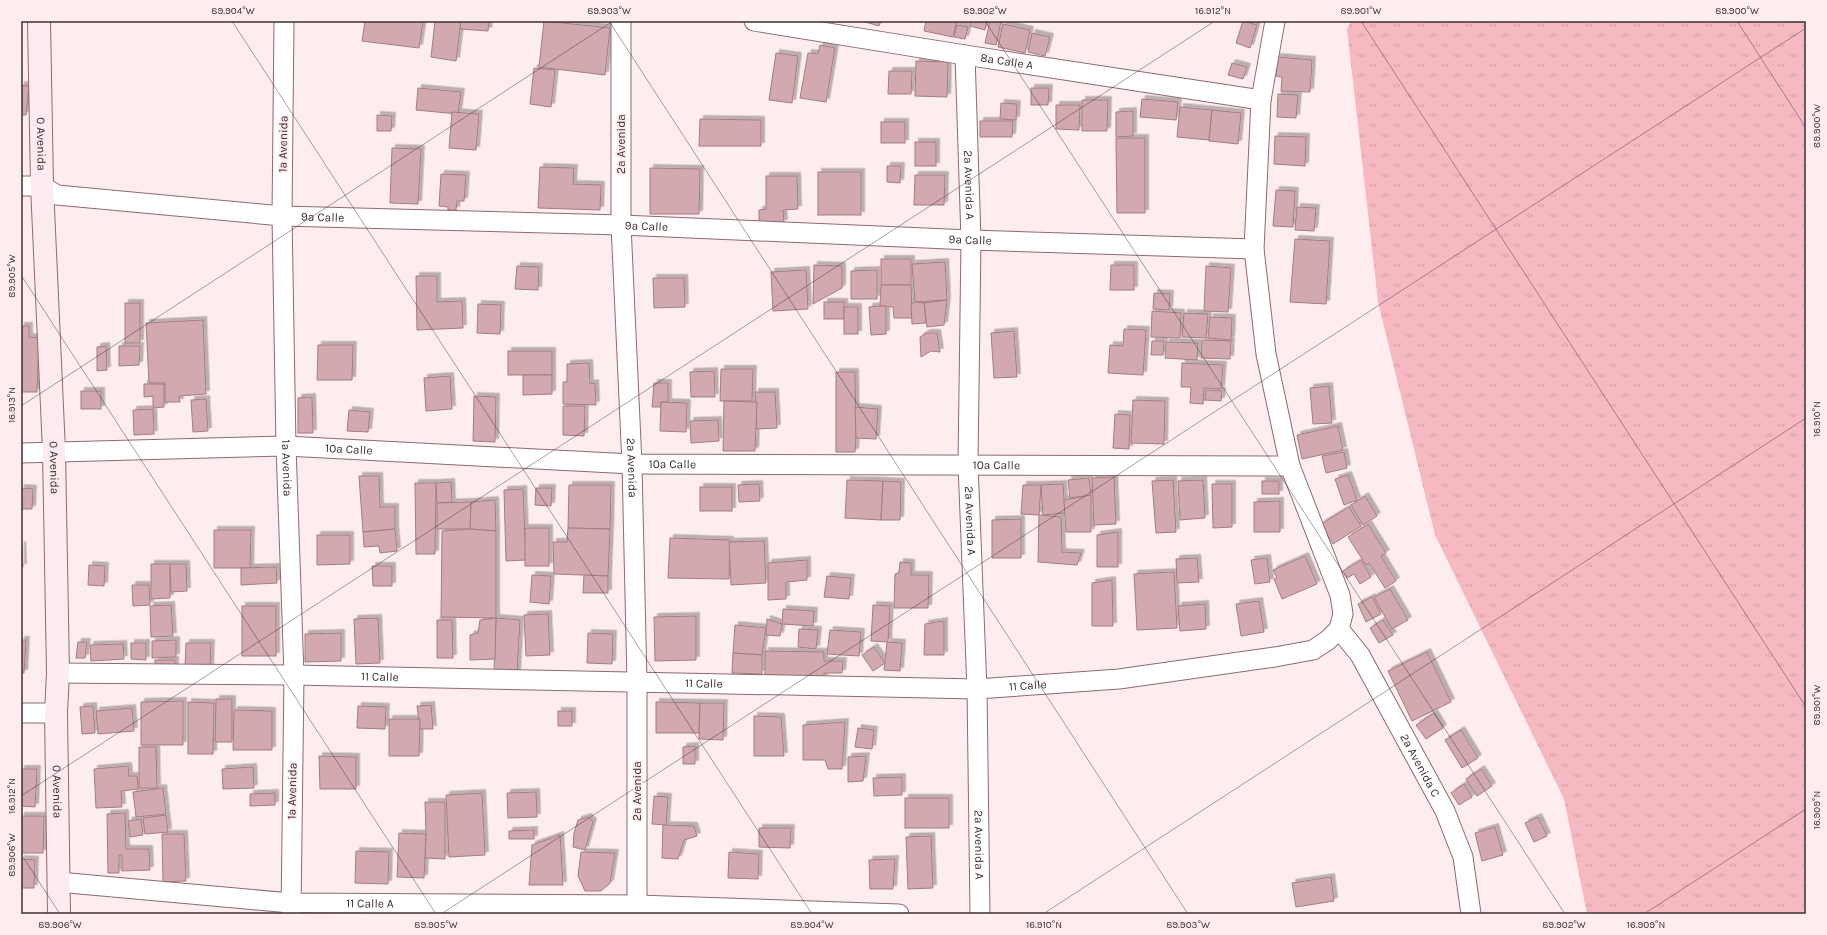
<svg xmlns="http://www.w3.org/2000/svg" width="1827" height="935" font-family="Karla,sans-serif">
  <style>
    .park { fill: url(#park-tufts) }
    .building { fill: #d2a9af; stroke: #a37c82; filter: url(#shadow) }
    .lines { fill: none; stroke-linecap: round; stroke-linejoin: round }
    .street-casing { stroke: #8e696f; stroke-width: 21 }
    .secondary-casing { stroke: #8e696f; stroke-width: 24 }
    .street { stroke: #fff; stroke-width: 19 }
    .secondary { stroke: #fcecef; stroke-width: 22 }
    .ticks { fill: none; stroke: #3f2f31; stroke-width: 1; stroke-opacity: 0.45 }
    .labels { text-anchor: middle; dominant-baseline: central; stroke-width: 4; stroke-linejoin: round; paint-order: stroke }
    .street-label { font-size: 12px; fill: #3f2f31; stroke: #feedef }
    .neatline { fill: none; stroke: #3f2f31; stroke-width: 1.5 }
    .ticks-label { font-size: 10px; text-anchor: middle; fill: #3f2f31 }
  </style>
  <defs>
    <pattern id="park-tufts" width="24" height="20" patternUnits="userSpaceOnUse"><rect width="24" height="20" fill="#f6b9c2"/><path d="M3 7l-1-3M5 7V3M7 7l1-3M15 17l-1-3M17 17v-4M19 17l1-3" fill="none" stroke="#d49fa7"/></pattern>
    <filter id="shadow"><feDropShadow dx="3.5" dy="-3.5" stdDeviation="0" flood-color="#0004"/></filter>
  </defs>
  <rect width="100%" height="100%" fill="#feedef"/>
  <polygon class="park" points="1351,21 1806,21 1806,914 1587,914 1564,799 1435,535 1378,302 1347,29"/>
  <g class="building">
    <polygon points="365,21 423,21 419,48 362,41"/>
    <polygon points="435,21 461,21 456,61 431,57"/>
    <polygon points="461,21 489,21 488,31 460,29"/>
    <polygon points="544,21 610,28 605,75 539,67"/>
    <polygon points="862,21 881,21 879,26"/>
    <polygon points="926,21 957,21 953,37 924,31"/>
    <polygon points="971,21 987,21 985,30 970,26"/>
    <polygon points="990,21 1001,21 996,45 985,43"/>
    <polygon points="1243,21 1257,25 1250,48 1236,43"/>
    <polygon points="1003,24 1030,30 1025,53 998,47"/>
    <polygon points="957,25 968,27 965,39 954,37"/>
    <polygon points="1032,33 1050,37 1045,56 1028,52"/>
    <polygon points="820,45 835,48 826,102 800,98 808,53 818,54"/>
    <polygon points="776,53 798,56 792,103 769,100"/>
    <polygon points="1277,57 1312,60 1310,92 1281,91 1282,77 1276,76"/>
    <polygon points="916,61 948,62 947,97 915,96"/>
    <polygon points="1232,63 1247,67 1243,79 1228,75"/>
    <polygon points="534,68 555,70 551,107 530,104"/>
    <polygon points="889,71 912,71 911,94 888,94"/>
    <polygon points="21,85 29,86 26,115 21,115"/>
    <polygon points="418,88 461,92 458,114 416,110"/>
    <polygon points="1031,88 1049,88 1048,105 1031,105"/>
    <polygon points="1278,94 1298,95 1296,118 1277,117"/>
    <polygon points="1142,99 1178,102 1176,120 1140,117"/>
    <polygon points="1082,100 1108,100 1107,131 1082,131"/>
    <polygon points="1001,103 1017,104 1016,120 1000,119"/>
    <polygon points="1056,105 1080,105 1079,130 1056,129"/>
    <polygon points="1180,107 1212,110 1209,140 1177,137"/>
    <polygon points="1212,110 1241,113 1238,144 1209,141"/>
    <polygon points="1133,111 1133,136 1116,137 1116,112"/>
    <polygon points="452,112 479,114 476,150 449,148"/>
    <polygon points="377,115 392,116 391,131 377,131"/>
    <polygon points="700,119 761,120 761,146 699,146"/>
    <polygon points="980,121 1013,121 1012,137 980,137"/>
    <rect x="881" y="122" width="24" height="21"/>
    <polygon points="1275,136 1306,137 1305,166 1274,164"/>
    <polygon points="1116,138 1145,138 1145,213 1117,213"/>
    <rect x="915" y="142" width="21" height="24"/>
    <polygon points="392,148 421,149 418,204 390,203"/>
    <polygon points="887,166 901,166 900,183 887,182"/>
    <polygon points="540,167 574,168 573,184 601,185 600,210 538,208"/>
    <polygon points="650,168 700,169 699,214 650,214"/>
    <rect x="818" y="172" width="43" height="43"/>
    <polygon points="441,174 466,175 464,201 457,201 456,210 448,210 448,207 439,206"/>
    <polygon points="915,175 945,175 944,205 914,205"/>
    <polygon points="766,176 797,176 798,209 783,210 784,223 759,224 759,210 766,209"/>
    <polygon points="1276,190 1295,191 1293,227 1273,226"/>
    <polygon points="1297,207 1316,208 1314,231 1295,230"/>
    <polygon points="1295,239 1330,241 1326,304 1290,302"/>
    <rect x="881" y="259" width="30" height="26"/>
    <polygon points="945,262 947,300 915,302 912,264"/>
    <polygon points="814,265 842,266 842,288 813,304"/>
    <polygon points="1111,265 1134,265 1134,290 1110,290"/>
    <polygon points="517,266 539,267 538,290 515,289"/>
    <polygon points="1206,266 1231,268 1228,312 1204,311"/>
    <polygon points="806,270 808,309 773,311 771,272"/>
    <polygon points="877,270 877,299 851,299 851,271"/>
    <polygon points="416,276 437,276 437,302 462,301 463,328 417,330"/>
    <polygon points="653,278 684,278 685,307 654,308"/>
    <polygon points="881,285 911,285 912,318 894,318 893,307 880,306"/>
    <polygon points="1154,293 1170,294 1169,310 1153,309"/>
    <polygon points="947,300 944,325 927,327 924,303"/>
    <rect x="824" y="302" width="20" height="17"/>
    <polygon points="915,302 924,303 926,323 912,324 911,304"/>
    <rect x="125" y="303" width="15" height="40"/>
    <polygon points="478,304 501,305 500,334 477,333"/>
    <polygon points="880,306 886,306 886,334 871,335 869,307"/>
    <rect x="844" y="307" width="14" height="27"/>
    <polygon points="1152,311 1181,313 1180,338 1151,337"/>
    <polygon points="1184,313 1208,314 1206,338 1182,337"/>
    <polygon points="1210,317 1232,318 1231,340 1208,338"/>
    <polygon points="203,320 206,394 179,396 180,402 165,402 165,383 149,383 146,323"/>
    <polygon points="21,326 29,326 29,337 39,338 37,392 21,392"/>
    <polygon points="1124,329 1146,330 1143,375 1108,373 1110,345 1123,346"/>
    <polygon points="1014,331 1017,377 994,378 991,333"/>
    <polygon points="927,333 937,333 940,352 931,351 921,357 920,337"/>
    <polygon points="1202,340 1231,341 1230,359 1201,358"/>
    <polygon points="1152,341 1164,341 1163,355 1151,355"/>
    <polygon points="1166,342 1198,343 1197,360 1165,358"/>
    <polygon points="318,345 353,345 352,380 317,380"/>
    <polygon points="106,346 107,370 97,371 97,347"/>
    <polygon points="119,346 140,346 139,365 119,366"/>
    <rect x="508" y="351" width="44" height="24"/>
    <polygon points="589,363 590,384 595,383 596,405 563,404 563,382 567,382 567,364"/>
    <polygon points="1182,363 1223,365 1221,389 1204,388 1203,404 1190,403 1191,387 1181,387"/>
    <polygon points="721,369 753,369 752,401 720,401"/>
    <polygon points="714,371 715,397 691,397 690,372"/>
    <polygon points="836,372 855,372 856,438 855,452 836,452"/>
    <polygon points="523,375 552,375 552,394 523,395"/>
    <polygon points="450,376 452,409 426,411 424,378"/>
    <polygon points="654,383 668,383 668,402 661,402 661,407 652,407"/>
    <polygon points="144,384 164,384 164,407 153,408 153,396 144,397"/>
    <polygon points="1329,386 1332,423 1313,424 1310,388"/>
    <polygon points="1206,390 1222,391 1221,401 1205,400"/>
    <rect x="81" y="391" width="20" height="18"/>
    <polygon points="755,392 775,392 777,428 757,429"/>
    <polygon points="474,396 496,397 495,442 473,441"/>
    <polygon points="312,397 313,433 298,433 298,398"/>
    <polygon points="206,399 208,431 193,432 191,400"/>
    <polygon points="1133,400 1165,401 1164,444 1131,443"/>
    <polygon points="724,401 757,402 755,451 723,451"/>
    <polygon points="661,402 687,403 686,432 660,431"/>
    <polygon points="563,406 585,406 584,436 563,435"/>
    <polygon points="855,407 878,409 876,439 856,438"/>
    <polygon points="153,409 154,434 134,435 133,410"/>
    <polygon points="349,410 370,412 368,432 347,431"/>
    <polygon points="1115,414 1130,415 1129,449 1113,448"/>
    <polygon points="718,420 719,441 691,443 690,421"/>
    <polygon points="1338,426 1343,450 1302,459 1297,435"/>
    <polygon points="1344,452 1347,468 1326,473 1322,456"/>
    <polygon points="1348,475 1357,500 1344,505 1335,479"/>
    <polygon points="359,476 379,476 380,507 395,507 395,529 363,532"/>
    <polygon points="1114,477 1116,524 1094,525 1092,478"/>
    <polygon points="1089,478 1091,495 1070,498 1068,480"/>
    <polygon points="847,480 883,481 881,520 845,518"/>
    <polygon points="1173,480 1176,532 1156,533 1152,481"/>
    <polygon points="1203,480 1205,518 1180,520 1178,481"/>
    <polygon points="883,481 901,482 900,520 881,520"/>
    <rect x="1262" y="481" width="17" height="13"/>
    <polygon points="451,482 452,502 437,503 436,483"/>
    <polygon points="415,483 436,483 435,554 416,554"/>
    <polygon points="759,484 760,501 739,502 738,485"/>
    <polygon points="1063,484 1065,513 1043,515 1041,485"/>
    <polygon points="1212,484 1232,484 1232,527 1213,528"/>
    <polygon points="569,485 611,485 610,529 568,528"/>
    <polygon points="1023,485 1041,485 1039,515 1021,514"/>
    <rect x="700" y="487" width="32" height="24"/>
    <polygon points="21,488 33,489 32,509 21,509"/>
    <polygon points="536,488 552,488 551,506 535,505"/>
    <polygon points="523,489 526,560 506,561 504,490"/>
    <polygon points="1091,495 1091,532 1066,532 1064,500"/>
    <polygon points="1365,496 1377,516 1363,525 1351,505"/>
    <polygon points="495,500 496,531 470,529 471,502"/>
    <polygon points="1280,501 1280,532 1254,532 1254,502"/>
    <polygon points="471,502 470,529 437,529 437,503"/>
    <polygon points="1349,507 1361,526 1333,544 1321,524"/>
    <polygon points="1039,515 1061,517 1062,552 1081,553 1077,565 1038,562"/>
    <polygon points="1021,519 1021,558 992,558 992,520"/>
    <polygon points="1368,524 1386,553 1381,556 1396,581 1385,588 1369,563 1366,565 1348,537"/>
    <rect x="525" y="528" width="24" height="38"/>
    <polygon points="568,528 610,529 608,576 554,574 553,542 567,542"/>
    <polygon points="395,529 397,551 380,553 379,546 364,547 363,532"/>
    <polygon points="470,529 496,531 496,618 441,617 442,531"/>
    <polygon points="214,530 251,530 250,568 214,568"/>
    <polygon points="1118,532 1118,567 1097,567 1097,535"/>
    <polygon points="317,535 350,535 350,564 317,565"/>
    <polygon points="670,538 730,540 729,579 668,578"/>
    <polygon points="764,541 766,583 731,585 729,542"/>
    <polygon points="21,545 22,545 23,567 21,567"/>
    <polygon points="1305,556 1317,584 1282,599 1274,579 1277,578 1273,570"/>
    <polygon points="1197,558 1199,582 1177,583 1176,559"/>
    <polygon points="1267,558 1270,582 1255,584 1251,560"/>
    <polygon points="807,560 807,580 786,582 786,599 768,600 768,563"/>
    <polygon points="1361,560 1371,577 1360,584 1354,574 1347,578 1343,571"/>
    <polygon points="900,562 911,563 911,575 929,575 928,608 894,608 895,574 899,573"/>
    <polygon points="151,564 170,564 170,598 151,599"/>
    <polygon points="170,564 186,564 187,591 171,592"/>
    <polygon points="89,565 105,566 104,586 88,585"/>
    <polygon points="372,566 392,566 392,586 373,586"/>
    <polygon points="276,567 277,583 241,585 241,568"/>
    <polygon points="1174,572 1177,628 1137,630 1134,574"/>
    <polygon points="532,575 551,576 549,604 530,602"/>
    <polygon points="584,575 608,576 608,593 583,593"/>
    <polygon points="827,576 851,578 849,599 824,597"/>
    <polygon points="1112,580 1113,626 1092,626 1092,583"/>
    <polygon points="132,585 149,585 150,605 133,606"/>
    <polygon points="1390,589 1408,620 1392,629 1374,597"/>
    <polygon points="1372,597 1381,614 1366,622 1358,604"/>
    <polygon points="1259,601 1264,632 1241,636 1236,604"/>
    <polygon points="1205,604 1206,629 1180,631 1178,606"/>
    <polygon points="171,605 173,636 151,637 150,606"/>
    <polygon points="873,605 890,606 888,642 871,641"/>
    <rect x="242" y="606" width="34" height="50"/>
    <polygon points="783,609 814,611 813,626 782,624"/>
    <polygon points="548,614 550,655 526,656 524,615"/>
    <polygon points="696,616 696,660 655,661 654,617"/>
    <polygon points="378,618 380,663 356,664 354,619"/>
    <polygon points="496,618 520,620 517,673 494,672"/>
    <polygon points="496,618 495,659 470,660 470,635 478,633 480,620"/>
    <polygon points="767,619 782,624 780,636 766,635"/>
    <polygon points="437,620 452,620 453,658 437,658"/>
    <polygon points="1383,620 1393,635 1379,643 1370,628"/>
    <polygon points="944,621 944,655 924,655 925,624"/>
    <polygon points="735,625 766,628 762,655 733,653"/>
    <polygon points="799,629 818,630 816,649 798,647"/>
    <polygon points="830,630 861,632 859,656 827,654"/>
    <polygon points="341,633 341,661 305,662 305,634"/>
    <polygon points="588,633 613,634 612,664 587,663"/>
    <polygon points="21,640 26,640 24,673 21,673"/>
    <polygon points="176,640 176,657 152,658 152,641"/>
    <polygon points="78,642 87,642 85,658 76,658"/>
    <polygon points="887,642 902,643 900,671 884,670"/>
    <polygon points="131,643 146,643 146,660 131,659"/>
    <polygon points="186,643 211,643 210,668 185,667"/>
    <polygon points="123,644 124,659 91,661 90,645"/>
    <polygon points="874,647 885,663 873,671 862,655"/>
    <polygon points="765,651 824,652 824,661 843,661 842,673 824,673 824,679 765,676"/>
    <polygon points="1427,652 1451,702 1412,721 1388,671"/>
    <polygon points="733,653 762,655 762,674 732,673"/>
    <rect x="155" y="660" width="20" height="12"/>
    <polygon points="216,699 232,699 232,742 215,742"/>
    <polygon points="183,701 183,745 141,745 141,702"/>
    <polygon points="188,702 214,703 213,754 188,754"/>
    <polygon points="656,702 700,703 699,733 656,733"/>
    <polygon points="700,703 724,703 723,740 699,739"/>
    <polygon points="431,705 433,729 420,729 417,706"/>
    <polygon points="93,706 95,733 82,734 80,707"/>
    <polygon points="358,706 386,707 385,729 357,728"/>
    <polygon points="132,708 134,731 98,734 96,711"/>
    <polygon points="234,710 272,711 272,750 233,750"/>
    <rect x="558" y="711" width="14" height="15"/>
    <polygon points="1434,713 1443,728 1426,739 1416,725"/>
    <polygon points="754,716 781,717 784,756 754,756"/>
    <polygon points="389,719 420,719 419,756 389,756"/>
    <polygon points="845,722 842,769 828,769 825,760 803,760 803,725"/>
    <polygon points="858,728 874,730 872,749 855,747"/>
    <polygon points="1461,730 1478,758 1462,768 1445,740"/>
    <polygon points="695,746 695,764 683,764 683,747"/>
    <polygon points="139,747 156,747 157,788 139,788"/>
    <polygon points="319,756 356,757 356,789 320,789"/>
    <polygon points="866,756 863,781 848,782 848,757"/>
    <polygon points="128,766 129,776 137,776 138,789 121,791 122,807 96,808 94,769"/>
    <polygon points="253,767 254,788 223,789 222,769"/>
    <polygon points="21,769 37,769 35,807 21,806"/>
    <polygon points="1481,769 1492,786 1477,796 1466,779"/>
    <polygon points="902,777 902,795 874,796 873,778"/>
    <polygon points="1464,784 1472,797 1459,805 1451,793"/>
    <polygon points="163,788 166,814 136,817 133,792"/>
    <polygon points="536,792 537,817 508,818 507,793"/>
    <polygon points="275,793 275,805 250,806 250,794"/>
    <polygon points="482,793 485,855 449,857 446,795"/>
    <polygon points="654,796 668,797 666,825 652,824"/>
    <rect x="905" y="798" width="44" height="30"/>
    <polygon points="425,802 445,802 445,859 425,858 426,834"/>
    <polygon points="125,813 126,849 149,849 150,870 122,871 122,855 119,855 119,873 108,873 107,814"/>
    <polygon points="166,815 168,832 145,834 143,818"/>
    <polygon points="21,816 44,816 43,853 21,853"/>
    <polygon points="588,817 593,822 585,850 573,847 574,833 578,820"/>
    <polygon points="1538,817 1547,836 1534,842 1525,823"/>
    <polygon points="141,819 143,835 130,837 128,821"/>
    <polygon points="663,825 694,826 697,836 684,840 678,859 662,858"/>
    <polygon points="1495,827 1503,855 1482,861 1475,833"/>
    <polygon points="759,828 791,828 790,848 759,847"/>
    <polygon points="534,830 534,839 509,839 509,831"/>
    <polygon points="399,833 426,834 424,878 397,877"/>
    <polygon points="162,834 184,834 186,881 163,882"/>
    <polygon points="560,835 563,885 529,885 532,845"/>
    <polygon points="931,836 933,888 908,889 906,837"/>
    <polygon points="356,851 389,852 388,884 355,883"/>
    <polygon points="581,852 615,853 610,883 601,891 585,891 578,876"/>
    <polygon points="729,852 759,854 758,879 728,878"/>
    <polygon points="21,859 35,860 34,888 21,888"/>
    <polygon points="895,859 893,889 870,889 869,860"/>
    <polygon points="1331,877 1334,901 1296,907 1292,883"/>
  </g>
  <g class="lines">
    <defs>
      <g id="street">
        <path id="s1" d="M284 21 282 216 286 446 294 675 291 914"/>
        <path id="s2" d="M621 21V225L632 464 637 683V914"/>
        <path id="s3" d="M754 21 965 55 1261 100"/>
        <path id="s4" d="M965 55 971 240 968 464 977 689 980 914"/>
        <path id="s5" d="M21 186H42L57 195 282 216 621 225 971 240 1254 249"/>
        <path id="s6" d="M21 453 286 446 632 464 1290 466"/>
        <path id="s7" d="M1339 629 1360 655 1445 811 1463 857 1471 914"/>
        <path id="s8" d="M58 673 294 675 977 689 1119 679 1275 657 1313 650 1328 640 1339 629 1343 614 1340 595 1290 466 1266 354 1254 249 1261 100 1275 21"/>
        <polyline points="21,713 56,713"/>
        <path id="s9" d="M58 882 291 903 637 905 899 914"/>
      </g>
      <g id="secondary">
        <path id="s10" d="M39 21 42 186 54 451 58 673 56 713 59 914"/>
      </g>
    </defs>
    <use href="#street" class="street-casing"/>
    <use href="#secondary" class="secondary-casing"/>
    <use href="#street" class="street"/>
    <use href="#secondary" class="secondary"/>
  </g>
  <path class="ticks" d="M232 21 812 914M609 21 1188 914M985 21 1565 914M1361 21 1806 707M1737 21 1806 128M21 275 436 914M21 406 613 21M21 796 1215 21M21 854 60 914M441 914 1806 28M1043 914 1806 418M1644 914 1806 809"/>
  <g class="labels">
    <g class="street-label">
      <text stroke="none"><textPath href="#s3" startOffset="256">8a Calle A</textPath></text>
      <text stroke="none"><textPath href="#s10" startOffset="123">0 Avenida</textPath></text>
      <text transform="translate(283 144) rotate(-89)">1a Avenida</text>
      <text transform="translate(621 144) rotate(-90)">2a Avenida</text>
      <text stroke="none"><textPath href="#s4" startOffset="130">2a Avenida A</textPath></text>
      <text stroke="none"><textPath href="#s5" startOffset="305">9a Calle</textPath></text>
      <text stroke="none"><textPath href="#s5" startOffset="629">9a Calle</textPath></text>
      <text stroke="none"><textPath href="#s5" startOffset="953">9a Calle</textPath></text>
      <text stroke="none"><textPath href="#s6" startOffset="328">10a Calle</textPath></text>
      <text stroke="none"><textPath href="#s6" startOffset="652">10a Calle</textPath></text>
      <text stroke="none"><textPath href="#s6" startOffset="976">10a Calle</textPath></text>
      <text stroke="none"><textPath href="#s10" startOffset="447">0 Avenida</textPath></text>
      <text stroke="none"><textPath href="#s2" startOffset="447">2a Avenida</textPath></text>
      <text stroke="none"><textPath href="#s1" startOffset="447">1a Avenida</textPath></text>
      <text stroke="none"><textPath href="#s4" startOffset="466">2a Avenida A</textPath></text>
      <text stroke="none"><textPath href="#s8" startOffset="322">11 Calle</textPath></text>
      <text stroke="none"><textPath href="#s8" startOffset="646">11 Calle</textPath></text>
      <text stroke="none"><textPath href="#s8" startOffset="970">11 Calle</textPath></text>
      <text stroke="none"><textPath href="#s7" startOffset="159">2a Avenida C</textPath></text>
      <text stroke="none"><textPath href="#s10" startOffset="771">0 Avenida</textPath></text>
      <text transform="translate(292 791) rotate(-89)">1a Avenida</text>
      <text transform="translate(637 791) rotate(-90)">2a Avenida</text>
      <text stroke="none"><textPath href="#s4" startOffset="790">2a Avenida A</textPath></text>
      <text stroke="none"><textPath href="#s9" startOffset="313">11 Calle A</textPath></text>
    </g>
  </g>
  <rect width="1827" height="935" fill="none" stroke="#feedef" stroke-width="44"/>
  <rect x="22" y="22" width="1783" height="891" class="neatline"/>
  <g class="ticks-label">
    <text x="233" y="14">89.904°W</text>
    <text x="609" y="14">89.903°W</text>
    <text x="985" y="14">89.902°W</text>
    <text x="1213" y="14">16.912°N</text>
    <text x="1361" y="14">89.901°W</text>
    <text x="1737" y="14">89.900°W</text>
    <text transform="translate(1816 126) rotate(-90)" y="4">89.900°W</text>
    <text transform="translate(11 276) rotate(-90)" y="4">89.905°W</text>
    <text transform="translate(11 405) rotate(-90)" y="4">16.913°N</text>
    <text transform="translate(1816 419) rotate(-90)" y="4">16.910°N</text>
    <text transform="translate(1816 705) rotate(-90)" y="4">89.901°W</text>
    <text transform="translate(11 796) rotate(-90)" y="4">16.912°N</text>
    <text transform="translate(1816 810) rotate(-90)" y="4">16.909°N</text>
    <text transform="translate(11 855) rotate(-90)" y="4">89.906°W</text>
    <text x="60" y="928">89.906°W</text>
    <text x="436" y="928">89.905°W</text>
    <text x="812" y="928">89.904°W</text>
    <text x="1044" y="928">16.910°N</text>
    <text x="1188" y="928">89.903°W</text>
    <text x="1564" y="928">89.902°W</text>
    <text x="1646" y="928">16.909°N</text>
  </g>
</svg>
